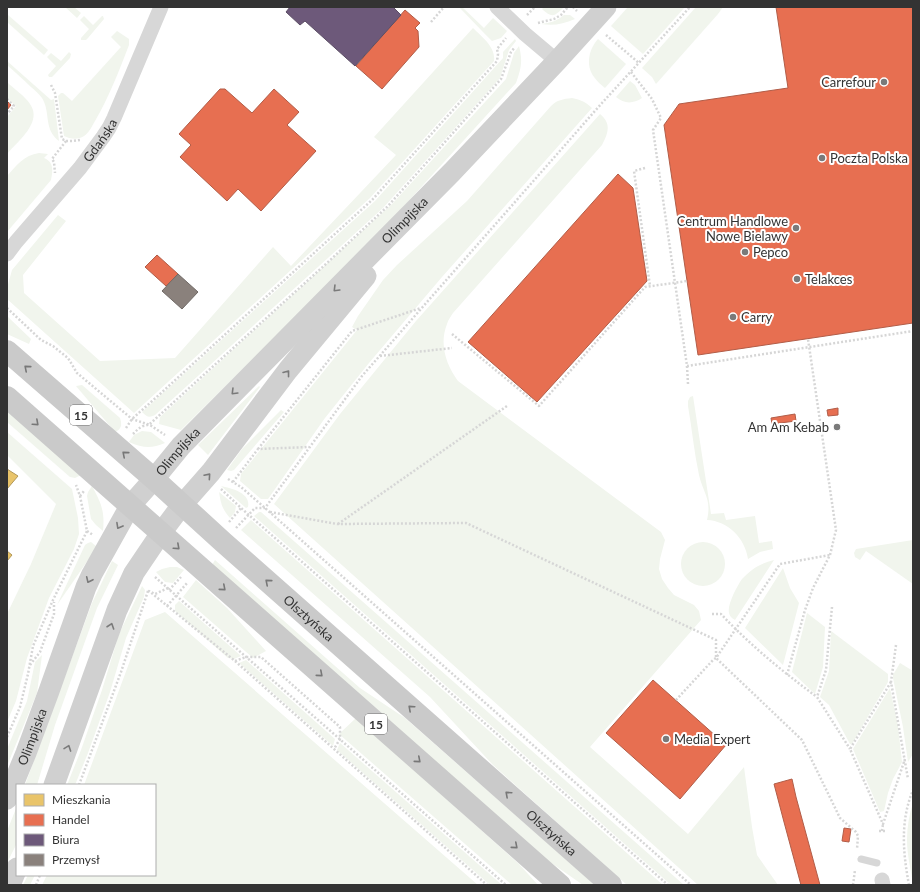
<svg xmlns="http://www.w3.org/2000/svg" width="920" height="892" font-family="Lato,sans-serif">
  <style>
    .green { fill: #f1f5ed }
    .homes { fill: #e9c46a; stroke: #b2985a }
    .shops { fill: #e76f51; stroke: #b15d48 }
    .offices { fill: #6d597a; stroke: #5c4e65 }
    .industry { fill: #8a817c; stroke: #706a66 }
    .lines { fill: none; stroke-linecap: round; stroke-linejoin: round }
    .path { stroke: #d6d6d6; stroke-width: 2.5; stroke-dasharray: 2 2; stroke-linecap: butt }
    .service { stroke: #d7d7d7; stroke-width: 7 }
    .minor { stroke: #d7d7d7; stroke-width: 15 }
    .secondary { stroke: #d0d0d0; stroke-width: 21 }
    .primary { stroke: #cacaca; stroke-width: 22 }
    .oneway { stroke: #7a7a7a }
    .oneway2 { stroke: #777 }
    .poi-dot { fill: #7a7a7a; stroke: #fff; stroke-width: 1.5 }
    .labels { text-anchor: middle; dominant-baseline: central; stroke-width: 4; stroke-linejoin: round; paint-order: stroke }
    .shield { fill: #fff; stroke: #707070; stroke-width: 1 }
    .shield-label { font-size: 12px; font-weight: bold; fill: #333 }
    .poi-label { font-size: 13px; fill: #333; stroke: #fff; text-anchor: start }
    .street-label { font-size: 13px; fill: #333; stroke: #fff }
  </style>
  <rect width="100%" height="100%" fill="#fff"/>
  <g class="green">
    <polygon points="65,7 74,7 81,13 77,18"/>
    <polygon points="459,7 462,7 484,28 493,18 507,31 501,38 492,41 483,32"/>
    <path d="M544 7H564C554 17 552 18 542 9Z"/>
    <polygon points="628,7 685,7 643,54 611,26"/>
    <polygon points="696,7 723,7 718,14 656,84 652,77 642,68"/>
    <polygon points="8,15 48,50 44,55 7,22 7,16"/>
    <path d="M564 15H570L575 19C563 24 554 26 541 24 550 23 557 21 564 15Z"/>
    <polygon points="84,16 93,25 102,16 103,16 104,19 88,38 86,40 81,40 81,38 89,29 80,20"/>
    <path d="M473 28C482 37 496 47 494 61L370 198 134 413 7 299V288L12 270 58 215 66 221 23 275 24 293 100 361 175 358 273 247 291 266 396 155 374 137Z"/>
    <path d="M117 31 129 39V45C119 71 109 97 95 121 92 126 89 133 84 136 78 140 70 139 64 136L58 96 61 93H63L72 101 121 47 111 37Z"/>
    <path d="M515 39 516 41 509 50 500 78 383 208 155 415C149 418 147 417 142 412L375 201 503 58V52Z"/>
    <path d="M598 39 626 64 605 88C601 85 597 81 594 77 585 65 589 49 598 39Z"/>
    <path d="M519 46C523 61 521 69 516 83L374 239 181 430 159 424 160 417 393 203 506 79 514 53Z"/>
    <polygon points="69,52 71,54 70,58 54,75 52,77 49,77 48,75 56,66 47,57 51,53 61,61"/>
    <path d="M7 61 51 100 54 99 59 141C43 129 51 112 42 98 39 94 35 90 31 87 23 79 15 72 7 65Z"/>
    <path d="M630 81 635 85 642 98C633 104 624 104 616 97Z"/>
    <path d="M7 82C14 89 25 96 30 104 43 122 18 141 7 154V117L16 106 7 98Z"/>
    <path d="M572 98C581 100 586 102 592 108L442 277 369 363 325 418 268 499H261L240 481 241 474 357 330 352 327 358 316 383 280 397 265 467 201 551 106C557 100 563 99 572 98Z"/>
    <path d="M600 114C612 124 608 133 602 145L453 313C451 316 448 320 447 324 439 344 446 365 458 381L661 532 665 540 660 559 659 569 662 579 668 588 674 595 694 605 699 611 701 620 590 747 688 834 744 767 752 827 757 855 778 885H698L274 504 340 414 416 321Z"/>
    <path d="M39 153 48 154 44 158C54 162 53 171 51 180L7 232V176C16 166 24 155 39 153Z"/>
    <polygon points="7,316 31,339 29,344 7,334"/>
    <path d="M82 385 120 418C122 424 122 429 115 432L76 386Z"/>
    <polygon points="259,386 260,387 208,455 198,445"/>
    <path d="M693 396 711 514 724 513 726 520 755 516 759 543 772 541 773 549 760 552 748 559C745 538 728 521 707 520 712 499 703 493 699 475 694 452 692 429 688 406V401L690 397Z"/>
    <polygon points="281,410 284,412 234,470 231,471 227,470 242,449"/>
    <polygon points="7,411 81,475 75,478 70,477 7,422"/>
    <path d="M142 431 151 432 165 443C151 449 143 448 129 442L134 435Z"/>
    <polygon points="7,432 72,489 78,518 79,534 74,549 49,598 27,658 16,701 7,722 7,614 31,564 56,504 7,455"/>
    <path d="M92 486C101 503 105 511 103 531L96 525 91 519 87 496 88 492Z"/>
    <path d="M221 486C231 488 251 493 248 507L246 508Z"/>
    <path d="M219 492 236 506 235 512 230 518C222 509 221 504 219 492Z"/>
    <polygon points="259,512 261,512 684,885 671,885 254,516"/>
    <polygon points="251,520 663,885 627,885 493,765 430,697 241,530"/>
    <polygon points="913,540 913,584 866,551 860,560 855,557 854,553 856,549"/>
    <circle cx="703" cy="564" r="22"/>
    <polygon points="91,542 97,547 57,605 85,545 88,543"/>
    <polygon points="215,560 360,688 405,718 595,885 583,885 537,853 212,565"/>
    <path d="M774 560 735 620C732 618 730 617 729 613 727 605 737 586 742 579 745 576 748 573 752 570 758 565 766 562 774 560Z"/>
    <polygon points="112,561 118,565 97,608 55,725 37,785 25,785 92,603"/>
    <polygon points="170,567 177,567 184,570 173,583 165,582 156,572 162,569"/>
    <polygon points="783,568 790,588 799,603 783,665 745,628"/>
    <polygon points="196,580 227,608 266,651 253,658 183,597"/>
    <polygon points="142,586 145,590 144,597 126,638 110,692 88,753 75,785 67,785 81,750 102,690 119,634"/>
    <polygon points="179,601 241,656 234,659 228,658 175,611 175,605"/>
    <polygon points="165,612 478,885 42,885 47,875 155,875 155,785 84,785 145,620"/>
    <polygon points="807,613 825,627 823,667 815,694 792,672"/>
    <polygon points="831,631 888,674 888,682 852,744 850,744 829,705 820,697 829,671"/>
    <polygon points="42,655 37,693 7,766 7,749 27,701 35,662"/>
    <polygon points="246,660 335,739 333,746 239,663"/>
    <polygon points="900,663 913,671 913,754 908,762 903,727 893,678 893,675"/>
    <polygon points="890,688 898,726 902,762 893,779 888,793 884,811 880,812 853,749"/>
    <polygon points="356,718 519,864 538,885 512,885 339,734"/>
    <polygon points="340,743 502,885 490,885 337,750"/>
    <path d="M913 803V884C911 870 907 855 907 840 907 827 909 815 913 803Z"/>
    <polygon points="17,806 17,843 7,863 7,831"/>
    <polygon points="28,875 35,875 30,885 23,885"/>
  </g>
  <g class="homes">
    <polygon points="7,469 18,476 7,489"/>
    <polygon points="7,551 12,555 7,561"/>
  </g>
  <g class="shops">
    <polygon points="776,7 913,7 913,323 698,355 664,125 679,104 788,88"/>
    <polygon points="405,10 420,23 415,28 418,31 419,47 382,89 356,66"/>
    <polygon points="220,89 225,89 252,113 274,89 299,112 287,125 316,151 261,211 238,189 227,201 180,157 191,145 179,134"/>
    <polygon points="7,101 11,105 7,110"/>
    <polygon points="618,174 633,188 647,281 537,402 468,342"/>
    <polygon points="157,255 178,274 166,286 145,267"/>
    <polygon points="838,408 838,415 828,416 827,410"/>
    <polygon points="795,414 796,421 772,424 771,418"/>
    <polygon points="653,680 726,745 680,799 606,733"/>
    <polygon points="792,779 796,797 820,885 801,885 784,822 774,784"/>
    <polygon points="844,828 851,829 849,842 842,841"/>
  </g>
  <polygon class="offices" points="290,7 393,7 401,15 355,66 305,21 300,25 286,12"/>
  <polygon class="industry" points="178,274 198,292 182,309 162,291"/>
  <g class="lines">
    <g class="path">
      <polyline points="573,7 577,11"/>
      <polyline points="527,15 535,7"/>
      <polyline points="431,22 444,7"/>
      <polyline points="538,23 554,19 561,15 568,7"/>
      <polyline points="606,35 639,63"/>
      <polyline points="631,72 652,99 661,118 653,130 687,366 913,331"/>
      <polyline points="51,85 55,93 62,139 66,141 52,159 54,162 55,173"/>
      <polyline points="7,99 14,106 7,114"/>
      <polyline points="66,141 73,141 80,140"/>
      <polyline points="645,168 634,171 650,286"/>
      <polyline points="7,308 41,340 53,346 68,358 77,373 132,419 150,425 165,435"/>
      <polyline points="452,334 539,406 645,287 687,281"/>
      <polyline points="380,356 452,348"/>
      <polyline points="687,366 688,384"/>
      <polyline points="126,428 132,419 160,394 372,200 497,61 498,54 497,49 506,38"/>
      <path d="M133 434C136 431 139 428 143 426 147 425 149 425 152 422L209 370 327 263 388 206 501 79 511 52 515 47"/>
      <polyline points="258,449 352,331 421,308"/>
      <polyline points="228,479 241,487 265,508 691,885"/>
      <polyline points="233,482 258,449 309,447"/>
      <polyline points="221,489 241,508 668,885"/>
      <polyline points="80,496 84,491"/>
      <polyline points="270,512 337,524 466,523 716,640 716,658 802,740 840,818 856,832 858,836 857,849"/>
      <polyline points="229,522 241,508"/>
      <polyline points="338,524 507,406"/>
      <polyline points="236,528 255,508 265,508 362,376 602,103 690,7"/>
      <polyline points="87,531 93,535"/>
      <polyline points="155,577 506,885"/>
      <polyline points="168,588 155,594 149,591 235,661 487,885"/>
      <polyline points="169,590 181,577"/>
      <polyline points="167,606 188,582"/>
      <polyline points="832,607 826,670 817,697 850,749"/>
      <path d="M712 614H721C750 645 783 672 817 697"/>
      <polyline points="896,645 891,682 908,779"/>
      <polyline points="235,661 246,657 261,657 340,727 340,739 334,749"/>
      <polyline points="30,665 40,652 54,614 54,602"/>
      <polyline points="787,675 805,610 813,588 830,555 836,530 808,339"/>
      <polyline points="891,682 850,749 883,824 905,759"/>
      <polyline points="676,700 713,660 716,658 780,564 830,555"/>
      <polyline points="7,737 20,707 28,674 33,646 53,600 87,531 80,496 76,485"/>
      <polyline points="79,785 121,672 148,591"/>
      <polyline points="879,831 885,831"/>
      <polyline points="882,831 883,824"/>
      <polyline points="36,885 40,875"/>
      <polyline points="853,885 855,870"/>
      <path d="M909 885C903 853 900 821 913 790"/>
    </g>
    <polyline class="service" points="861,859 877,863"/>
    <g class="minor">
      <polyline points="497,7 525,34 557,61"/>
      <path id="s1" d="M7 254 16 242 80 168 103 137 109 128 114 118 136 66 161 7"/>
      <polyline points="882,880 883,885"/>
    </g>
    <g class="secondary">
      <polyline points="54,785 117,610 134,573 161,533 182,505 211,472 288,370 366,276"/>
      <path id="s2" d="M7 799 26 753 49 691 86 587 92 574 130 506 154 479 181 446 452 172 557 61 606 7"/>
      <polyline points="10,885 17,868"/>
    </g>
    <g class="primary">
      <path id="s3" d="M7 351 154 479 223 542 611 885"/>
      <polyline points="7,397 560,885"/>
    </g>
  </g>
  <defs><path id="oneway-chevron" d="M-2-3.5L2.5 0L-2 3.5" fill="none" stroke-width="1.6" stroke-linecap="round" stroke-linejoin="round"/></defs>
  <g class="oneway">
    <use href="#oneway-chevron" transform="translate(336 289) rotate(135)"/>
    <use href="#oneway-chevron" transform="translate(287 373) rotate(-52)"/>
    <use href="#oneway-chevron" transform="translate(234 392) rotate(135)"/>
    <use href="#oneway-chevron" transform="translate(208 476) rotate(-49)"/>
    <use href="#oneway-chevron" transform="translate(119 526) rotate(119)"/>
    <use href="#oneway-chevron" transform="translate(89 580) rotate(115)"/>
    <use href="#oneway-chevron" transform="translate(111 626) rotate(-71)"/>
    <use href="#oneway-chevron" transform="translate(68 748) rotate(-70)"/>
  </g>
  <g class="oneway2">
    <use href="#oneway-chevron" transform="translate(27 368) rotate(-139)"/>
    <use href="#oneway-chevron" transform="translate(36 423) rotate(42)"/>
    <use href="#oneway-chevron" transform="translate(125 454) rotate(-139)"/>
    <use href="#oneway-chevron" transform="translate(177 547) rotate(42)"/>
    <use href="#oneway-chevron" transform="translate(268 582) rotate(-139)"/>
    <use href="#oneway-chevron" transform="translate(223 588) rotate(41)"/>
    <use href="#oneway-chevron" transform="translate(320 674) rotate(41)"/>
    <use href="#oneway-chevron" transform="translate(411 708) rotate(-138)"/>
    <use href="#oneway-chevron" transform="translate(418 760) rotate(41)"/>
    <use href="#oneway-chevron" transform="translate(508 794) rotate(-138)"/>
    <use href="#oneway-chevron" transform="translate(515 846) rotate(41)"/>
  </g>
  <g class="poi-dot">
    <circle cx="884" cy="82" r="4"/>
    <circle cx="822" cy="158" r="4"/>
    <circle cx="796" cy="228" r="4"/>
    <circle cx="745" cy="252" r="4"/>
    <circle cx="797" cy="279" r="4"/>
    <circle cx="733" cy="317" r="4"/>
    <circle cx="837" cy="427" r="4"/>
    <circle cx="666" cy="739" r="4"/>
  </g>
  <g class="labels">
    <g class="shield">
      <rect x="70" y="405" width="22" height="20" rx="3"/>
      <rect x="365" y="714" width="22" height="20" rx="3"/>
    </g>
    <g class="shield-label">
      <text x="81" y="415">15</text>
      <text x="376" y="724">15</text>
    </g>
    <g class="poi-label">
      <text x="876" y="82" text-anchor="end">Carrefour</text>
      <text x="830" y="158">Poczta Polska</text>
      <text x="788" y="221" text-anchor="end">Centrum Handlowe<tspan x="788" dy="15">Nowe Bielawy</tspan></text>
      <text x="753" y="252">Pepco</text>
      <text x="805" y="279">Telakces</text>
      <text x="741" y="317">Carry</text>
      <text x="829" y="427" text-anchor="end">Am Am Kebab</text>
      <text x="674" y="739">Media Expert</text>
    </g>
    <g class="street-label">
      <text stroke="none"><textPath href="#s1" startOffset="147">Gdańska</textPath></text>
      <text stroke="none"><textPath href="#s2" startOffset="715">Olimpijska</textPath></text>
      <text stroke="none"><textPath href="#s2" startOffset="391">Olimpijska</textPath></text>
      <text stroke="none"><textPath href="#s3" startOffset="403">Olsztyńska</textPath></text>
      <text stroke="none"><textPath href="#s2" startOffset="67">Olimpijska</textPath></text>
      <text stroke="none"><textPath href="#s3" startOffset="727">Olsztyńska</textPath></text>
    </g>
  </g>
  <rect width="920" height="892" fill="none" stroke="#333333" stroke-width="16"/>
  <rect x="16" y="784" width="140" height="92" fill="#ffffff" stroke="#adadad"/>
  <rect x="24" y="794" width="20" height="12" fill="#e9c46a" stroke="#adadad"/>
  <text x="52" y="804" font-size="12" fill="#333333">Mieszkania</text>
  <rect x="24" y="814" width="20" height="12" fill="#e76f51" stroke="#adadad"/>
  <text x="52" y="824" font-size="12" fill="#333333">Handel</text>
  <rect x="24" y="834" width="20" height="12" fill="#6d597a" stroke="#adadad"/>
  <text x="52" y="844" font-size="12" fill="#333333">Biura</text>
  <rect x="24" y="854" width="20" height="12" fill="#8a817c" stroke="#adadad"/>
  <text x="52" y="864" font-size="12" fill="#333333">Przemysł</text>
</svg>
